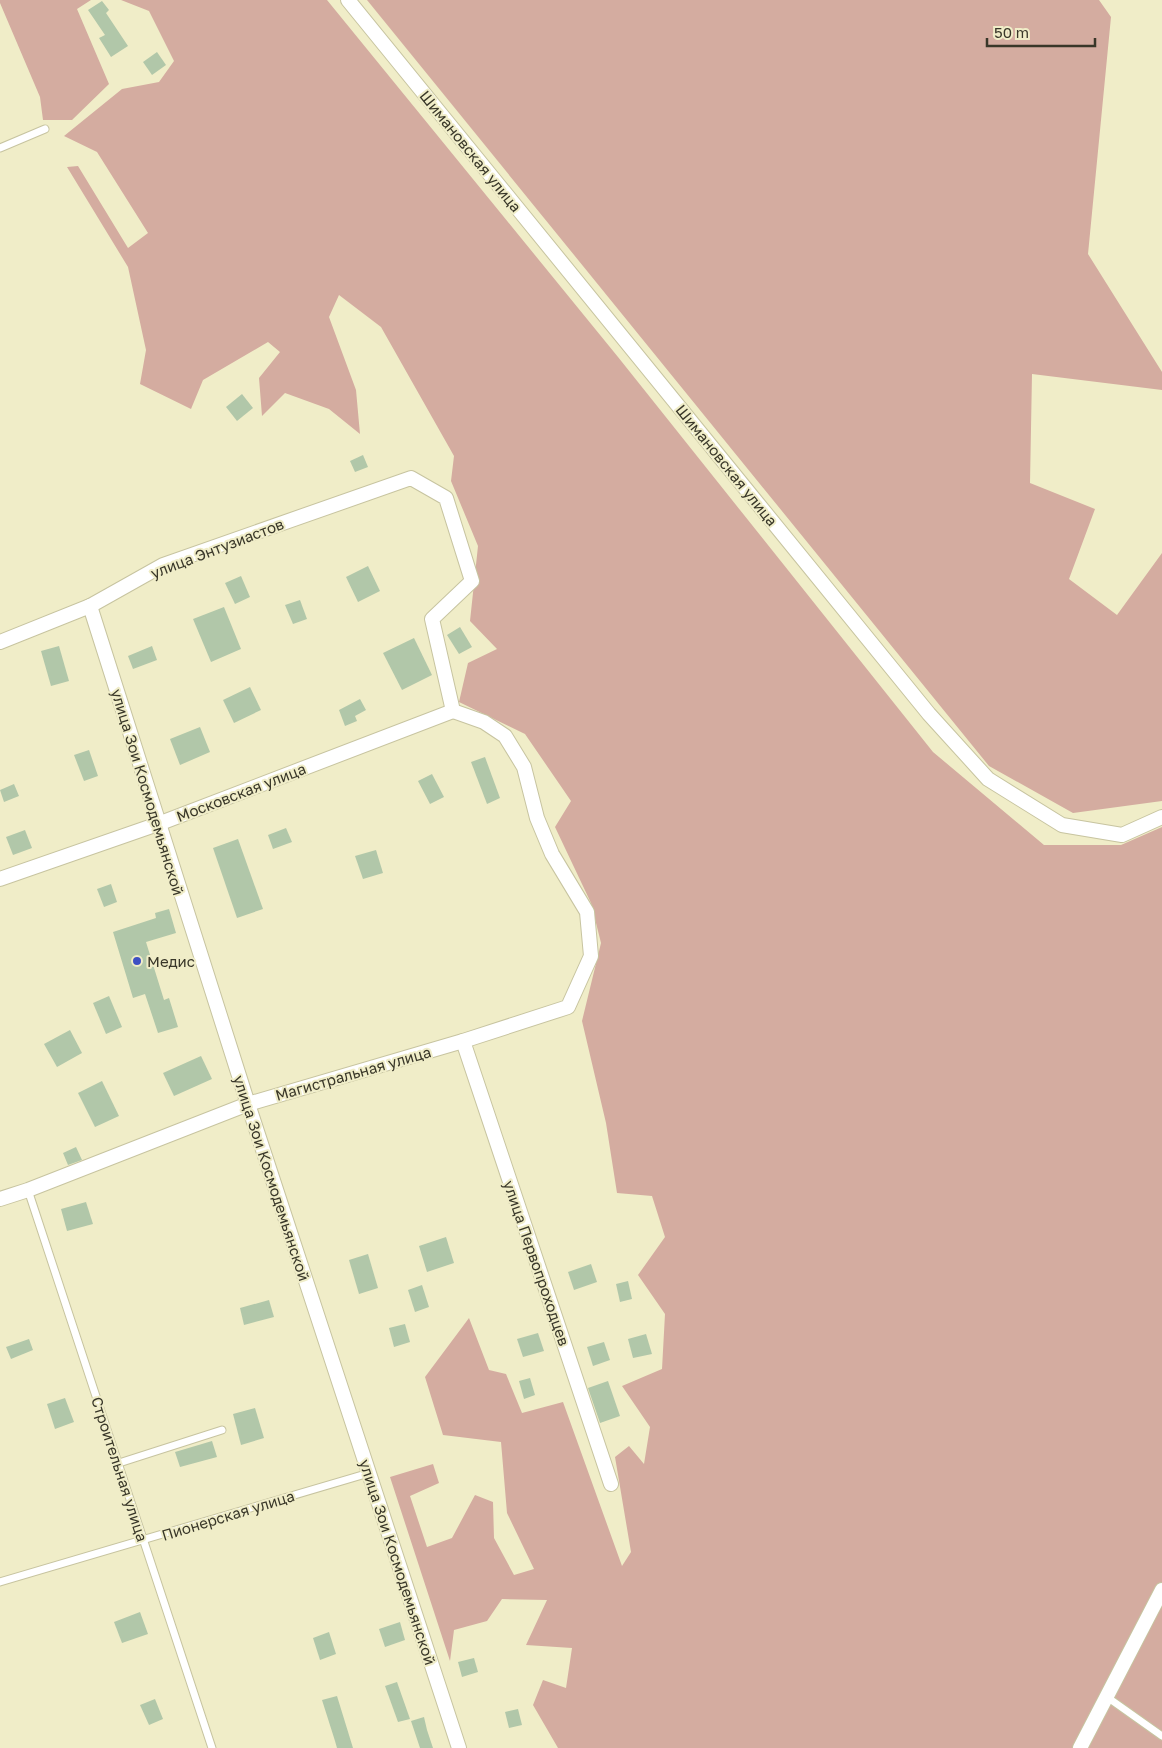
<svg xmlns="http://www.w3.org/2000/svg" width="1162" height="1748" font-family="'Golos Text',sans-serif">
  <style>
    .forest { fill: #d4aca0 }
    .building { fill: #b1c7a9 }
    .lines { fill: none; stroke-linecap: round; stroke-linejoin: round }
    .lane-casing { stroke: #c7c4a0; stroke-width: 9 }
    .street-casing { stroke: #c7c4a0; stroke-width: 16 }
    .lane { stroke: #fff; stroke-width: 7 }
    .street { stroke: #fff; stroke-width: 14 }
    .poi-dot { fill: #3e50c3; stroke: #f0edc8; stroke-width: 2 }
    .labels { text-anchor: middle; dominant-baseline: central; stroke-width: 4; stroke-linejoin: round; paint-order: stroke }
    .street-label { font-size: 15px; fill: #393729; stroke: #f0edc8 }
    .poi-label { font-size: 15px; fill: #393729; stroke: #f0edc8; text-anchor: start }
  </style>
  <rect width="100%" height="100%" fill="#f0edc8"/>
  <g class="forest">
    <polygon points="0,0 91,0 77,9 109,84 72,120 43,120 40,97 0,3"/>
    <polygon points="121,0 327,0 618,357 933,752 1044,845 1121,845 1162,827 1162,1748 558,1748 533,1705 543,1680 566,1688 572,1648 526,1645 547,1600 502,1599 487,1621 454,1630 450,1661 390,1477 433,1464 439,1483 410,1496 427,1547 452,1538 475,1495 493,1502 494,1538 514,1575 534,1569 507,1513 501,1442 443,1435 425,1377 469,1318 489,1370 506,1374 522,1413 563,1402 622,1566 631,1552 615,1457 629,1446 644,1464 650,1427 622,1386 662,1369 665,1314 638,1275 665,1237 652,1196 617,1193 606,1123 582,1021 601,943 591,903 555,827 571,801 525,734 459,702 468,663 497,649 470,621 478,546 451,481 454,456 381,327 339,295 329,317 356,390 360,434 329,409 285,393 262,416 259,378 280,352 268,342 203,380 191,409 140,384 146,350 128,267 67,167 78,166 128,248 148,233 97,152 64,136 122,89 159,82 174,61 149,11"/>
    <polygon points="367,0 1099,0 1111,17 1088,254 1162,372 1162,390 1032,374 1030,483 1095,509 1069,579 1117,615 1162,553 1162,801 1073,813 989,766"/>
  </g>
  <g class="building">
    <polygon points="102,1 109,10 106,13 128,46 111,57 99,38 105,35 88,10"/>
    <polygon points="157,52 166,65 152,75 143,62"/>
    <polygon points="242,394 253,408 237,421 226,407"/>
    <polygon points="363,455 368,467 355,472 350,461"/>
    <polygon points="368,566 380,591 358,602 346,577"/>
    <polygon points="241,576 250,597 235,604 225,583"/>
    <polygon points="300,600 307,619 293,624 285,605"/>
    <polygon points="224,607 241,649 211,662 193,619"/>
    <polygon points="460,627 472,647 459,654 447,635"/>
    <polygon points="414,638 432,675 402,690 383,653"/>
    <polygon points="59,646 69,681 51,686 41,651"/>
    <polygon points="152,646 157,660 133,669 128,656"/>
    <polygon points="250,687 261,710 234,723 223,700"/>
    <polygon points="360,699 366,710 355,716 357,721 345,726 339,710"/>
    <polygon points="200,727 210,752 180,765 170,739"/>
    <polygon points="89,750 98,776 84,781 74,755"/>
    <polygon points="485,757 500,798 487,804 471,762"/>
    <polygon points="432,774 444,797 430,804 418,781"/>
    <polygon points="14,784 19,796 4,802 0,790"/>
    <polygon points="286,828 292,842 273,849 268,835"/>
    <polygon points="25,830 32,848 13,855 6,837"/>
    <polygon points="238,839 263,909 237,918 213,848"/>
    <polygon points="376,850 383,873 363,879 355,856"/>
    <polygon points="111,884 117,902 104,907 97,889"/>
    <polygon points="169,909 176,933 146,942 164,1000 169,998 178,1027 158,1033 145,994 133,998 113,932 156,918 155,913"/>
    <polygon points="109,996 122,1027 106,1034 93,1003"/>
    <polygon points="70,1030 82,1053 57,1067 44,1044"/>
    <polygon points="201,1056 212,1079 174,1096 163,1073"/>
    <polygon points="102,1081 119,1116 95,1127 78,1093"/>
    <polygon points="76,1147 82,1160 68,1165 63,1153"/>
    <polygon points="86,1202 93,1224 67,1231 61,1209"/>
    <polygon points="446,1237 454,1263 427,1272 419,1246"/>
    <polygon points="368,1254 378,1288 359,1294 349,1260"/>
    <polygon points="591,1264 597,1282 574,1290 568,1272"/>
    <polygon points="628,1281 632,1299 620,1302 616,1284"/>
    <polygon points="422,1285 429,1307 415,1312 408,1290"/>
    <polygon points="269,1300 274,1317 244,1325 240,1308"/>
    <polygon points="405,1324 410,1342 394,1347 389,1328"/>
    <polygon points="538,1333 544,1351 523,1357 517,1339"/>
    <polygon points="646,1334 652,1354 633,1358 628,1339"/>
    <polygon points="29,1339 33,1350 11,1359 6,1347"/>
    <polygon points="604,1342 610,1360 593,1366 587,1347"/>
    <polygon points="530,1378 535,1395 524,1399 519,1381"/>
    <polygon points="608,1381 620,1416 600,1423 588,1388"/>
    <polygon points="65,1398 74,1422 55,1429 47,1404"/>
    <polygon points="255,1408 264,1438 241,1445 233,1414"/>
    <polygon points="212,1441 217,1457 180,1467 175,1452"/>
    <polygon points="140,1612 148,1634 122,1643 114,1622"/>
    <polygon points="400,1622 405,1640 385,1647 379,1629"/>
    <polygon points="329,1632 336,1654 320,1660 313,1638"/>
    <polygon points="474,1658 478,1672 462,1677 458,1662"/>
    <polygon points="397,1682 410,1719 398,1722 385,1686"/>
    <polygon points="337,1696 353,1748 337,1748 335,1741 322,1700"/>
    <polygon points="155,1699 163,1719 149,1725 140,1705"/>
    <polygon points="518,1709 522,1725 509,1728 505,1712"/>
    <polygon points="424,1717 427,1730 433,1748 420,1748 411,1721"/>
  </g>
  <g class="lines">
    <defs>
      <g id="lane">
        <polyline points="0,148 45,129"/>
        <polyline points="28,1190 212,1748"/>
        <polyline points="119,1463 222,1430"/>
        <polyline points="0,1582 369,1473"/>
        <polyline points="1107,1697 1162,1736"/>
      </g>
      <g id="street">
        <polyline points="348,0 929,714 988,779 1062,825 1122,835 1162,817"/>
        <polyline points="90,606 248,1104 459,1748"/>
        <polyline points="0,642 90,606 163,565 411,478 446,498 472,581 432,619 453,711 484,722 505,736 524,767 537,818 552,854 587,912 591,956 568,1007 463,1041 248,1104 28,1190 0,1199"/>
        <polyline points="0,879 158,824 453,711"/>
        <polyline points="463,1041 611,1484"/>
        <polyline points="1080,1748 1162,1590"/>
      </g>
    </defs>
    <use href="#lane" class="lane-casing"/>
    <use href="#street" class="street-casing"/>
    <use href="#lane" class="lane"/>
    <use href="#street" class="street"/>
  </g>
  <circle class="poi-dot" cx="137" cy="961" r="5"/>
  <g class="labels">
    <g class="street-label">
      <text transform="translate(471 151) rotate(51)">Шимановская улица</text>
      <text transform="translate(727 465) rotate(51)">Шимановская улица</text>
      <text transform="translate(217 548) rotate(-21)">улица Энтузиастов</text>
      <text transform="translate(148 792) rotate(73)">улица Зои Космодемьянской</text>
      <text transform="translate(241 792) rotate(-21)">Московская улица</text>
      <text transform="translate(353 1073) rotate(-16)">Магистральная улица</text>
      <text transform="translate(272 1178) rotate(72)">улица Зои Космодемьянской</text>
      <text transform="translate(537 1263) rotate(71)">улица Первопроходцев</text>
      <text transform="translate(120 1469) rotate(72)">Строительная улица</text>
      <text transform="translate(228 1515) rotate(-17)">Пионерская улица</text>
      <text transform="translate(398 1562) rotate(72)">улица Зои Космодемьянской</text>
    </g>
    <g class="poi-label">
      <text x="147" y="961">Медис</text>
    </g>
  </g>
  <path d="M987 38v8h108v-8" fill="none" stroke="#393729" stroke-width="2.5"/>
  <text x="994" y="38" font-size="15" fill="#393729" stroke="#f0edc8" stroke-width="4" paint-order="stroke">50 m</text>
</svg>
